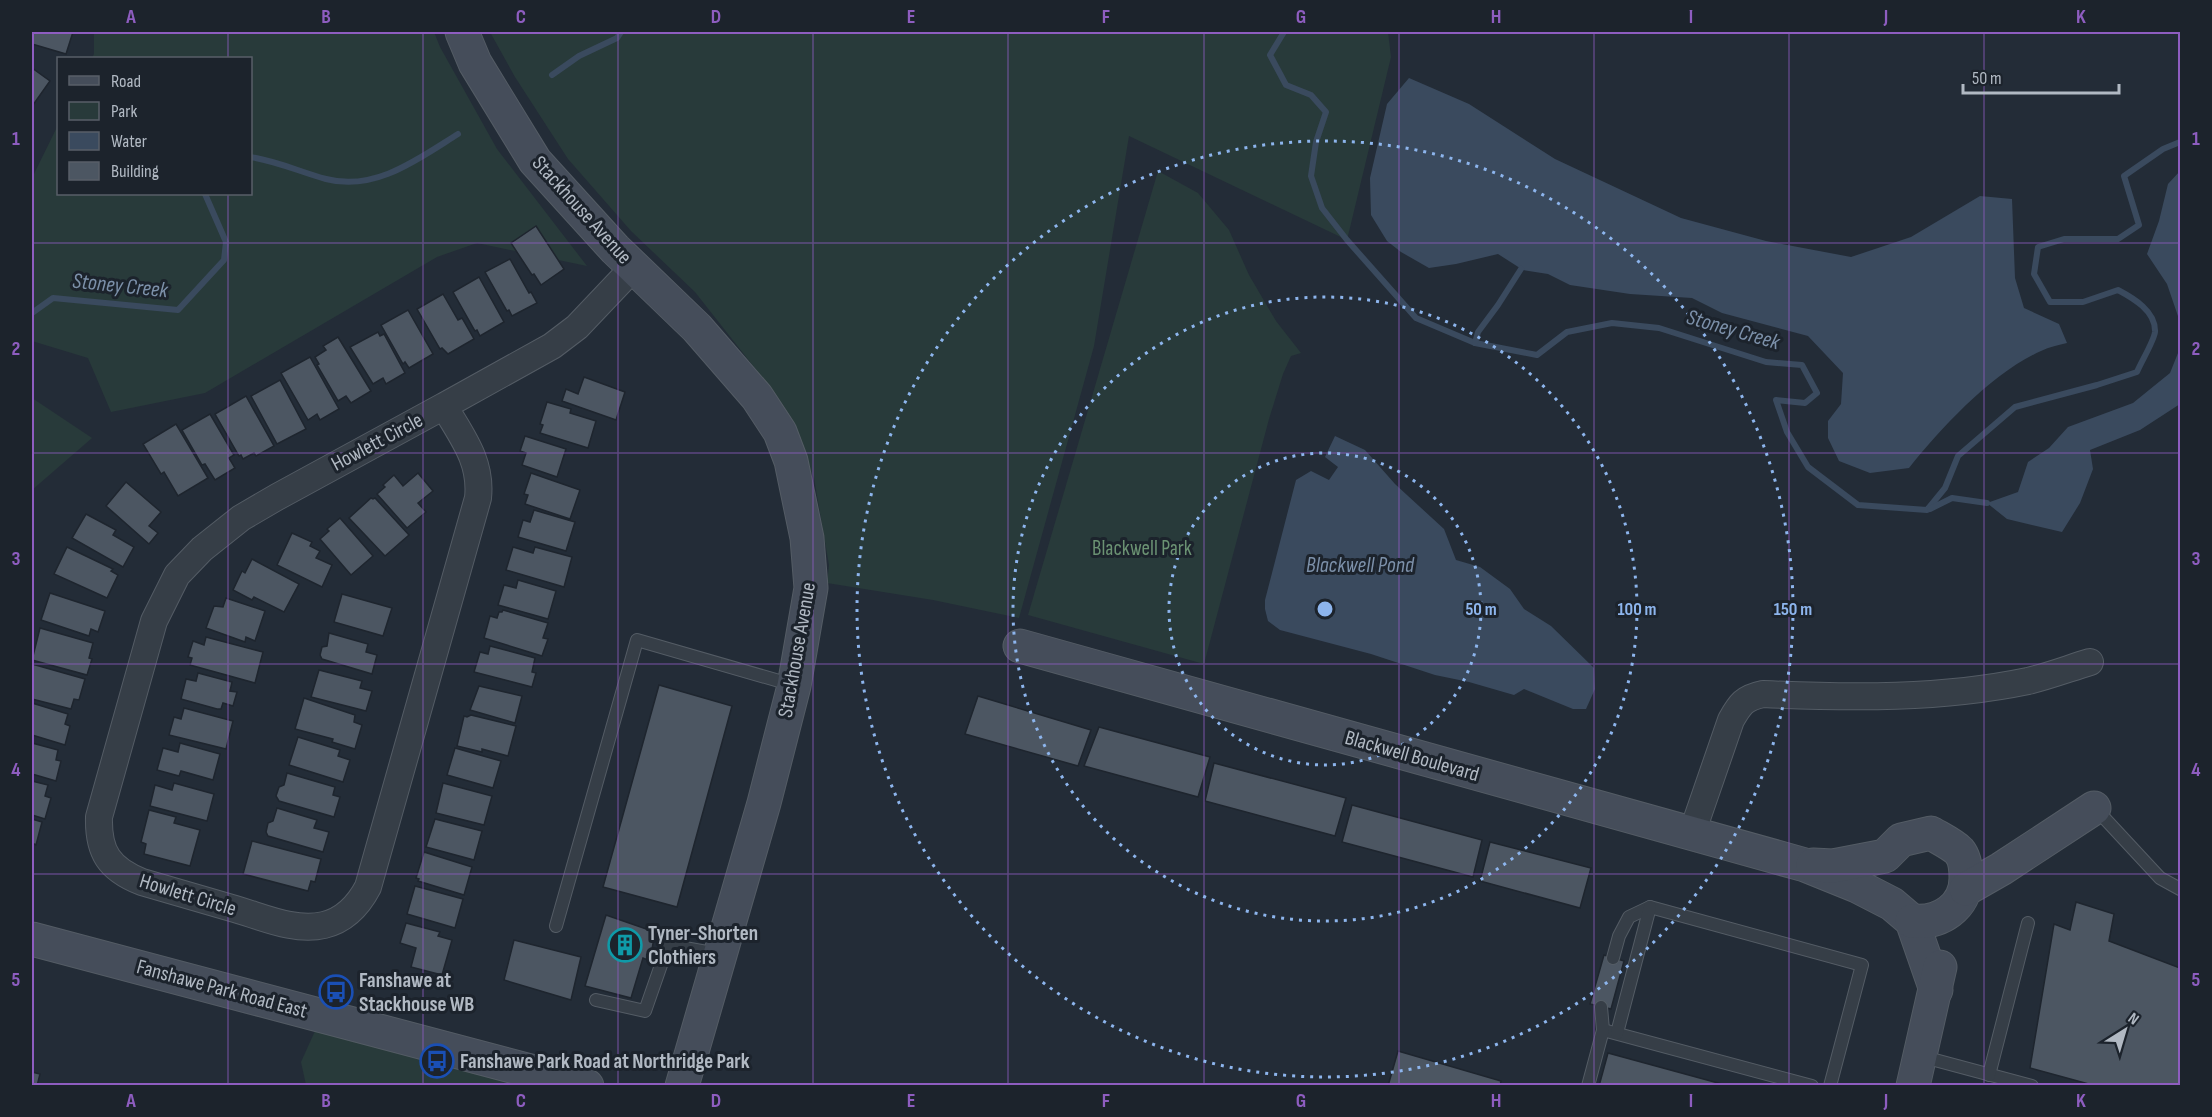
<svg xmlns="http://www.w3.org/2000/svg" width="2212" height="1117" font-family="'Sofia Sans Condensed',sans-serif">
  <style>
    .green { fill: #283a3a }
    .water { fill: #3a4a5e }
    .lines { fill: none; stroke-linecap: round; stroke-linejoin: round }
    .stream { stroke: #3a4a5e; stroke-width: 6 }
    .building { fill: #4c5662; stroke: #1e252e; stroke-width: 1.5 }
    .lane-casing { stroke: #545c65; stroke-width: 14 }
    .street-casing { stroke: #545c65; stroke-width: 28 }
    .secondary-casing { stroke: #545c65; stroke-width: 35 }
    .lane { stroke: #363e47; stroke-width: 12 }
    .street { stroke: #363e47; stroke-width: 26 }
    .secondary { stroke: #454d5a; stroke-width: 33 }
    .grid { fill: none; stroke: #8e5dc0; stroke-width: 1.5; stroke-opacity: 0.55 }
    .ring { fill: none; stroke: #8db5ed; stroke-width: 3; stroke-dasharray: 3 6 }
    .labels { text-anchor: middle; dominant-baseline: central; stroke-width: 6; stroke-linejoin: round; paint-order: stroke }
    .street-label { font-size: 21px; fill: #b1b9c3; stroke: #1c232c }
    .park-label { font-size: 21px; fill: #6b9273; stroke: #1c232c }
    .poi-label { font-size: 21px; font-weight: bold; fill: #b1b9c3; stroke: #1c232c; text-anchor: start }
    .water-label { font-size: 22px; font-style: italic; fill: #7c90a9; stroke: #1c232c }
    .centre { fill: #8db5ed; stroke: #1c232c; stroke-width: 3 }
    .ring-label { font-size: 18px; text-anchor: middle; font-weight: bold; fill: #8db5ed; stroke: #1c232c; stroke-width: 6; stroke-linejoin: round; paint-order: stroke }
    .neatline { fill: none; stroke: #8e5dc0; stroke-width: 2 }
    .grid-label { font-size: 20px; text-anchor: middle; font-weight: bold; fill: #8e5dc0 }
  </style>
  <rect width="100%" height="100%" fill="#232c37"/>
  <g class="green">
    <polygon points="94,32 434,32 440,47 497,149 587,266 477,243 437,257 205,393 111,412 88,358 32,341 32,178 58,125 58,194 250,194 250,58 92,58 94,54"/>
    <polygon points="490,32 1388,32 1391,57 1347,240 1129,136 1094,346 1019,618 933,600 827,583 829,565 814,478 772,390 695,292 631,231 568,159 515,77"/>
    <polygon points="1158,171 1198,193 1229,230 1249,275 1276,321 1301,353 1291,356 1283,374 1269,419 1204,664 1028,615"/>
    <polygon points="32,398 92,438 32,490"/>
    <polygon points="315,1031 519,1085 306,1085 301,1062"/>
  </g>
  <g class="water">
    <path d="M1409 78 1469 104 1555 159 1681 218 1766 241 1851 257 1911 237 1980 196 2012 199 2015 278 2024 308 2059 324 2067 343C2059 345 2049 347 2041 351 1992 373 1942 427 1909 468L1870 473 1839 461 1828 438V421L1841 404 1843 373 1808 336 1722 313 1692 298 1630 294 1570 285 1548 274 1523 270 1498 254 1456 264 1429 268 1401 252 1387 241 1371 215 1370 178 1387 104Z"/>
    <polygon points="2180,171 2180,322 2167,284 2147,254 2159,221 2168,184"/>
    <polygon points="2180,348 2180,404 2140,430 2090,450 2093,469 2080,503 2062,532 2007,519 1987,503 2018,492 2028,462 2049,448 2068,427 2133,403 2170,373"/>
    <polygon points="1335,436 1365,450 1395,484 1444,529 1456,560 1480,567 1510,589 1524,609 1551,626 1594,668 1595,689 1586,709 1573,709 1524,689 1514,695 1469,682 1435,675 1371,654 1280,630 1268,621 1265,609 1265,600 1296,480 1311,471 1329,480 1338,467 1325,457"/>
  </g>
  <g class="lines">
    <g class="stream">
      <path d="M1284 32 1270 55 1286 85 1311 95 1326 112 1316 142 1311 176 1322 208 1347 240 1416 318 1475 343 1537 355 1567 332 1612 323 1659 328 1766 362 1802 365 1817 393 1805 403 1776 400 1787 432 1808 467 1858 505 1927 510 1945 488 1958 456 2015 407 2097 385 2137 372C2141 362 2154 341 2155 332 2156 311 2133 298 2118 290L2083 302H2050L2034 274 2038 247 2064 239H2118L2139 225 2124 176 2163 149 2180 142"/>
      <polyline points="552,75 579,56 617,38 621,32"/>
      <path d="M250 157C277 161 300 172 326 179 375 192 418 159 458 134"/>
      <polyline points="32,313 53,298 178,310 224,260 226,242 205,194"/>
      <polyline points="1475,343 1478,332 1498,305 1521,269"/>
      <polyline points="1930,509 1952,498 1987,503"/>
    </g>
  </g>
  <g class="building">
    <polygon points="32,32 73,32 66,54 32,44"/>
    <polygon points="32,68 50,81 33,105 32,103"/>
    <polygon points="536,226 564,269 541,285 534,274 532,275 511,243"/>
    <polygon points="510,259 529,293 531,292 537,303 512,316 509,310 507,311 485,272"/>
    <polygon points="479,277 504,322 480,336 477,330 475,331 453,292"/>
    <polygon points="443,294 458,320 462,318 474,339 448,354 442,348 440,349 417,309"/>
    <polygon points="408,310 433,354 409,368 405,362 403,364 381,325"/>
    <polygon points="378,332 380,336 384,334 405,373 386,384 383,378 373,384 350,347"/>
    <polygon points="338,337 371,391 351,403 346,396 338,401 317,365 319,364 315,357 326,350 323,346"/>
    <polygon points="310,357 339,409 320,420 317,414 308,420 281,373"/>
    <polygon points="584,377 625,392 616,420 562,401 566,389 578,394"/>
    <polygon points="280,380 306,429 277,444 251,396"/>
    <polygon points="246,396 274,446 256,456 254,453 243,459 241,455 239,456 215,414"/>
    <polygon points="547,402 571,409 570,413 596,421 588,448 540,433 543,425 540,424"/>
    <polygon points="210,414 234,455 229,458 235,468 215,480 205,464 202,465 182,430"/>
    <polygon points="176,424 208,478 178,496 164,472 161,474 143,444"/>
    <polygon points="525,436 566,449 557,477 522,465 526,453 520,451"/>
    <polygon points="418,473 433,491 418,503 426,512 407,528 377,494 385,487 383,485 394,475 403,486"/>
    <polygon points="531,473 580,490 570,519 525,504 528,495 524,494"/>
    <polygon points="126,482 161,512 149,526 158,533 149,544 106,506"/>
    <polygon points="371,498 373,499 375,498 409,535 385,556 349,518"/>
    <polygon points="534,510 575,522 566,551 518,537 523,520 530,522"/>
    <polygon points="86,514 116,530 113,535 134,547 123,567 72,538"/>
    <polygon points="340,518 373,556 351,575 320,539 329,531 327,529"/>
    <polygon points="292,533 312,542 310,546 320,551 316,558 332,565 322,587 277,565"/>
    <polygon points="67,547 113,569 111,571 118,575 107,598 54,574"/>
    <polygon points="513,547 533,553 535,547 572,557 564,587 506,570"/>
    <polygon points="252,559 299,584 284,612 254,597 252,600 233,590 242,571 245,573"/>
    <polygon points="518,580 556,591 548,619 498,605 504,585 516,588"/>
    <polygon points="50,593 105,611 98,632 91,629 89,636 41,620"/>
    <polygon points="342,594 392,608 383,636 334,622"/>
    <polygon points="226,598 265,611 255,641 246,637 245,642 206,628 214,606 223,607"/>
    <polygon points="503,610 548,623 543,638 548,639 542,656 484,638 490,616 497,618 499,612 502,612"/>
    <polygon points="40,628 93,643 89,658 92,659 87,675 32,660"/>
    <polygon points="329,633 368,644 366,652 377,655 372,674 322,659 320,655 322,647 327,646"/>
    <polygon points="206,637 263,652 255,683 190,665 192,658 188,657 193,641 204,645"/>
    <polygon points="490,646 535,658 532,672 536,673 532,687 474,672 480,652 488,654"/>
    <polygon points="32,664 85,679 79,700 74,699 71,709 32,699"/>
    <polygon points="319,670 362,681 360,688 372,691 366,711 311,697"/>
    <polygon points="198,673 232,682 230,691 237,692 233,706 223,703 221,709 217,709 181,699 186,679 196,681"/>
    <polygon points="659,685 732,706 677,907 603,887"/>
    <polygon points="479,686 522,696 515,723 470,710"/>
    <polygon points="978,696 1091,730 1078,766 965,734"/>
    <polygon points="304,698 355,715 354,722 362,725 355,749 332,742 333,739 295,729"/>
    <polygon points="32,703 68,714 65,724 70,726 65,745 32,735"/>
    <polygon points="184,708 233,721 226,749 169,735 174,717 181,719"/>
    <polygon points="471,715 516,726 508,756 482,749 482,752 457,746 464,716 467,717"/>
    <polygon points="1099,727 1210,757 1198,797 1084,766"/>
    <polygon points="298,737 340,750 338,756 350,760 343,782 289,765"/>
    <polygon points="32,743 58,750 56,760 61,761 56,781 32,774"/>
    <polygon points="180,743 220,754 213,780 181,771 179,776 157,770 163,748 178,752"/>
    <polygon points="455,748 501,761 493,788 447,775"/>
    <polygon points="1214,763 1346,798 1335,836 1205,801"/>
    <polygon points="287,773 335,787 333,795 340,797 334,817 279,801 276,796 279,787 284,785"/>
    <polygon points="32,781 48,785 45,796 51,798 45,819 32,815"/>
    <polygon points="174,783 214,794 207,821 150,806 155,785 172,790"/>
    <polygon points="443,783 492,796 484,825 436,813"/>
    <polygon points="1352,805 1482,840 1473,877 1342,842"/>
    <polygon points="277,808 317,820 314,828 329,832 323,852 268,836 266,832 268,823 273,821"/>
    <polygon points="149,810 176,817 174,823 200,830 190,866 144,854 146,844 141,842"/>
    <polygon points="32,819 42,822 36,845 32,843"/>
    <polygon points="435,819 482,831 474,860 426,847"/>
    <polygon points="252,841 321,859 315,882 311,881 308,891 243,874"/>
    <polygon points="1490,842 1591,868 1580,908 1480,881"/>
    <polygon points="424,852 472,867 464,895 418,881 419,879 416,878"/>
    <polygon points="415,886 463,899 455,928 407,914"/>
    <polygon points="2076,902 2114,914 2109,941 2180,968 2180,1086 2096,1086 2030,1068 2054,924 2070,930"/>
    <polygon points="606,915 655,932 650,961 643,958 631,998 585,986"/>
    <polygon points="406,923 440,932 438,936 452,940 442,975 411,967 416,948 400,943"/>
    <polygon points="514,940 581,957 571,1000 504,980"/>
    <polygon points="1604,955 1624,961 1611,1009 1590,1004"/>
    <polygon points="1398,1051 1501,1081 1500,1086 1388,1086"/>
    <polygon points="1608,1053 1729,1086 1599,1086"/>
    <polygon points="32,1072 40,1074 37,1086 32,1086"/>
  </g>
  <g class="lines">
    <defs>
      <g id="lane">
        <polyline points="2095,808 2160,878 2180,889"/>
        <polyline points="556,926 637,640 793,685"/>
        <polyline points="1613,958 1619,936 1629,917 1650,907 1862,965 1830,1086"/>
        <polyline points="596,1000 645,1011 668,945 718,954"/>
        <polyline points="1603,1030 1812,1086"/>
        <polyline points="1617,1033 1650,907"/>
        <polyline points="1920,1056 2032,1086"/>
        <polyline points="1989,1075 2028,923"/>
        <polyline points="1588,1086 1603,1030 1601,1007"/>
      </g>
      <g id="street">
        <path d="M444 406 277 497 241 518 202 549 177 575 154 621 99 817C98 852 109 869 142 882 173 891 204 900 235 909 263 917 295 932 324 925 345 920 358 906 368 887L478 498C482 461 462 437 444 406L552 346 577 327 633 268"/>
        <path d="M1692 833 1731 720C1740 704 1744 698 1763 694 1852 698 1941 699 2028 681 2049 676 2070 668 2090 662"/>
      </g>
      <g id="secondary">
        <polyline points="462,32 475,63 535,161 615,249 697,328 757,397 780,432 791,461 807,538 811,588 794,686 764,803 682,1086"/>
        <polyline points="1020,646 1805,865 1857,886 1892,904 1912,921 1936,990"/>
        <path d="M1813 865 1833 866 1885 856 1901 840 1931 833C1939 838 1952 844 1959 851 1965 858 1966 869 1966 878 1966 907 1940 924 1912 921"/>
        <polyline points="1966,889 2001,869 2094,808"/>
        <polyline points="32,939 587,1086"/>
        <polyline points="1913,1086 1940,967"/>
      </g>
    </defs>
    <use href="#lane" class="lane-casing"/>
    <use href="#street" class="street-casing"/>
    <use href="#secondary" class="secondary-casing"/>
    <use href="#lane" class="lane"/>
    <use href="#street" class="street"/>
    <use href="#secondary" class="secondary"/>
  </g>
  <path class="grid" d="M228 32V58M423 32V1086M618 32V1086M813 32V1086M1008 32V1086M1204 32V1086M1399 32V1086M1594 32V1086M1789 32V1086M1984 32V1086M228 194V1086M32 243H2180M32 453H2180M32 664H2180M32 874H2180"/>
  <g class="ring">
    <circle cx="1325" cy="609" r="156"/>
    <circle cx="1325" cy="609" r="312"/>
    <circle cx="1325" cy="609" r="468"/>
  </g>
  <defs>
    <symbol id="building-ring" viewBox="-11 -11 22 22"><circle r="9.5" fill="#1c232c" stroke="#0f9aa8" stroke-width="1.5"/><path d="M-4-6H4V6H1V3H-1V6H-4ZM-2.5-4.3h1.7v1.8h-1.7ZM.8-4.3h1.7v1.8H.8ZM-2.5-1h1.7V.8h-1.7ZM.8-1h1.7V.8H.8Z" fill="#0f9aa8"/></symbol>
    <symbol id="bus-ring" viewBox="-11 -11 22 22"><circle r="9.5" fill="#1c232c" stroke="#1a4fb4" stroke-width="1.5"/><path d="M-5-6H5V4H4V6H2V4H-2V6H-4V4H-5ZM-3.5-4V0h7V-4ZM-3.5 1.2v1.5H-2V1.2ZM2 1.2v1.5H3.5V1.2Z" fill="#1a4fb4"/></symbol>
  </defs>
  <g fill-rule="evenodd">
    <use href="#building-ring" x="606" y="926" width="38" height="38"/>
    <use href="#bus-ring" x="317" y="973" width="38" height="38"/>
    <use href="#bus-ring" x="418" y="1042" width="38" height="38"/>
  </g>
  <g class="labels">
    <g class="street-label">
      <text transform="translate(582 210) rotate(48)">Stackhouse Avenue</text>
      <text transform="translate(377 442) rotate(-28)">Howlett Circle</text>
      <text transform="translate(797 650) rotate(-80)">Stackhouse Avenue</text>
      <text transform="translate(1412 756) rotate(16)">Blackwell Boulevard</text>
      <text transform="translate(188 895) rotate(17)">Howlett Circle</text>
      <text transform="translate(222 989) rotate(15)">Fanshawe Park Road East</text>
    </g>
    <g class="park-label">
      <text x="1142" y="548">Blackwell Park</text>
    </g>
    <g class="poi-label">
      <text x="648" y="933">Tyner-Shorten<tspan x="648" dy="24">Clothiers</tspan></text>
      <text x="359" y="980">Fanshawe at<tspan x="359" dy="24">Stackhouse WB</tspan></text>
      <text x="460" y="1061">Fanshawe Park Road at Northridge Park</text>
    </g>
    <g class="water-label">
      <text transform="translate(120 286) rotate(6)">Stoney Creek</text>
      <text transform="translate(1733 330) rotate(16)">Stoney Creek</text>
      <text x="1360" y="565">Blackwell Pond</text>
    </g>
  </g>
  <circle cx="1325" cy="609" r="9" class="centre"/>
  <g class="ring-label">
    <text x="1481" y="615">50 m</text>
    <text x="1637" y="615">100 m</text>
    <text x="1793" y="615">150 m</text>
  </g>
  <rect width="2212" height="1117" fill="none" stroke="#1c232c" stroke-width="66"/>
  <rect x="57" y="57" width="195" height="138" fill="#1c232c" stroke="#585f68" stroke-width="1.5"/>
  <rect x="69" y="76" width="30" height="9" fill="#454d5a" stroke="#585f68" stroke-width="1.5"/>
  <text x="111" y="87" font-size="18" fill="#b1b9c3">Road</text>
  <rect x="69" y="102" width="30" height="18" fill="#283a3a" stroke="#585f68" stroke-width="1.5"/>
  <text x="111" y="117" font-size="18" fill="#b1b9c3">Park</text>
  <rect x="69" y="132" width="30" height="18" fill="#3a4a5e" stroke="#585f68" stroke-width="1.5"/>
  <text x="111" y="147" font-size="18" fill="#b1b9c3">Water</text>
  <rect x="69" y="162" width="30" height="18" fill="#4c5662" stroke="#585f68" stroke-width="1.5"/>
  <text x="111" y="177" font-size="18" fill="#b1b9c3">Building</text>
  <g transform="translate(2125 1030) rotate(37)" stroke="#1c232c" stroke-width="4.5" paint-order="stroke">
  <path d="M0-4.5L10 22L0 15L-10 22Z" fill="#b1b9c3"/>
  <text y="-9" font-size="16" font-weight="bold" text-anchor="middle" fill="#b1b9c3">N</text>
  </g>
  <path d="M1963 84v9h156v-9" fill="none" stroke="#b1b9c3" stroke-width="3"/>
  <text x="1972" y="84" font-size="18" fill="#b1b9c3" stroke="#1c232c" stroke-width="4.5" paint-order="stroke">50 m</text>
  <rect x="33" y="33" width="2146" height="1051" class="neatline"/>
  <g class="grid-label">
    <text x="131" y="23">A</text>
    <text x="326" y="23">B</text>
    <text x="521" y="23">C</text>
    <text x="716" y="23">D</text>
    <text x="911" y="23">E</text>
    <text x="1106" y="23">F</text>
    <text x="1301" y="23">G</text>
    <text x="1496" y="23">H</text>
    <text x="1691" y="23">I</text>
    <text x="1886" y="23">J</text>
    <text x="2081" y="23">K</text>
    <text x="16" y="145">1</text>
    <text x="2196" y="145">1</text>
    <text x="16" y="355">2</text>
    <text x="2196" y="355">2</text>
    <text x="16" y="565">3</text>
    <text x="2196" y="565">3</text>
    <text x="16" y="776">4</text>
    <text x="2196" y="776">4</text>
    <text x="16" y="986">5</text>
    <text x="2196" y="986">5</text>
    <text x="131" y="1107">A</text>
    <text x="326" y="1107">B</text>
    <text x="521" y="1107">C</text>
    <text x="716" y="1107">D</text>
    <text x="911" y="1107">E</text>
    <text x="1106" y="1107">F</text>
    <text x="1301" y="1107">G</text>
    <text x="1496" y="1107">H</text>
    <text x="1691" y="1107">I</text>
    <text x="1886" y="1107">J</text>
    <text x="2081" y="1107">K</text>
  </g>
</svg>
